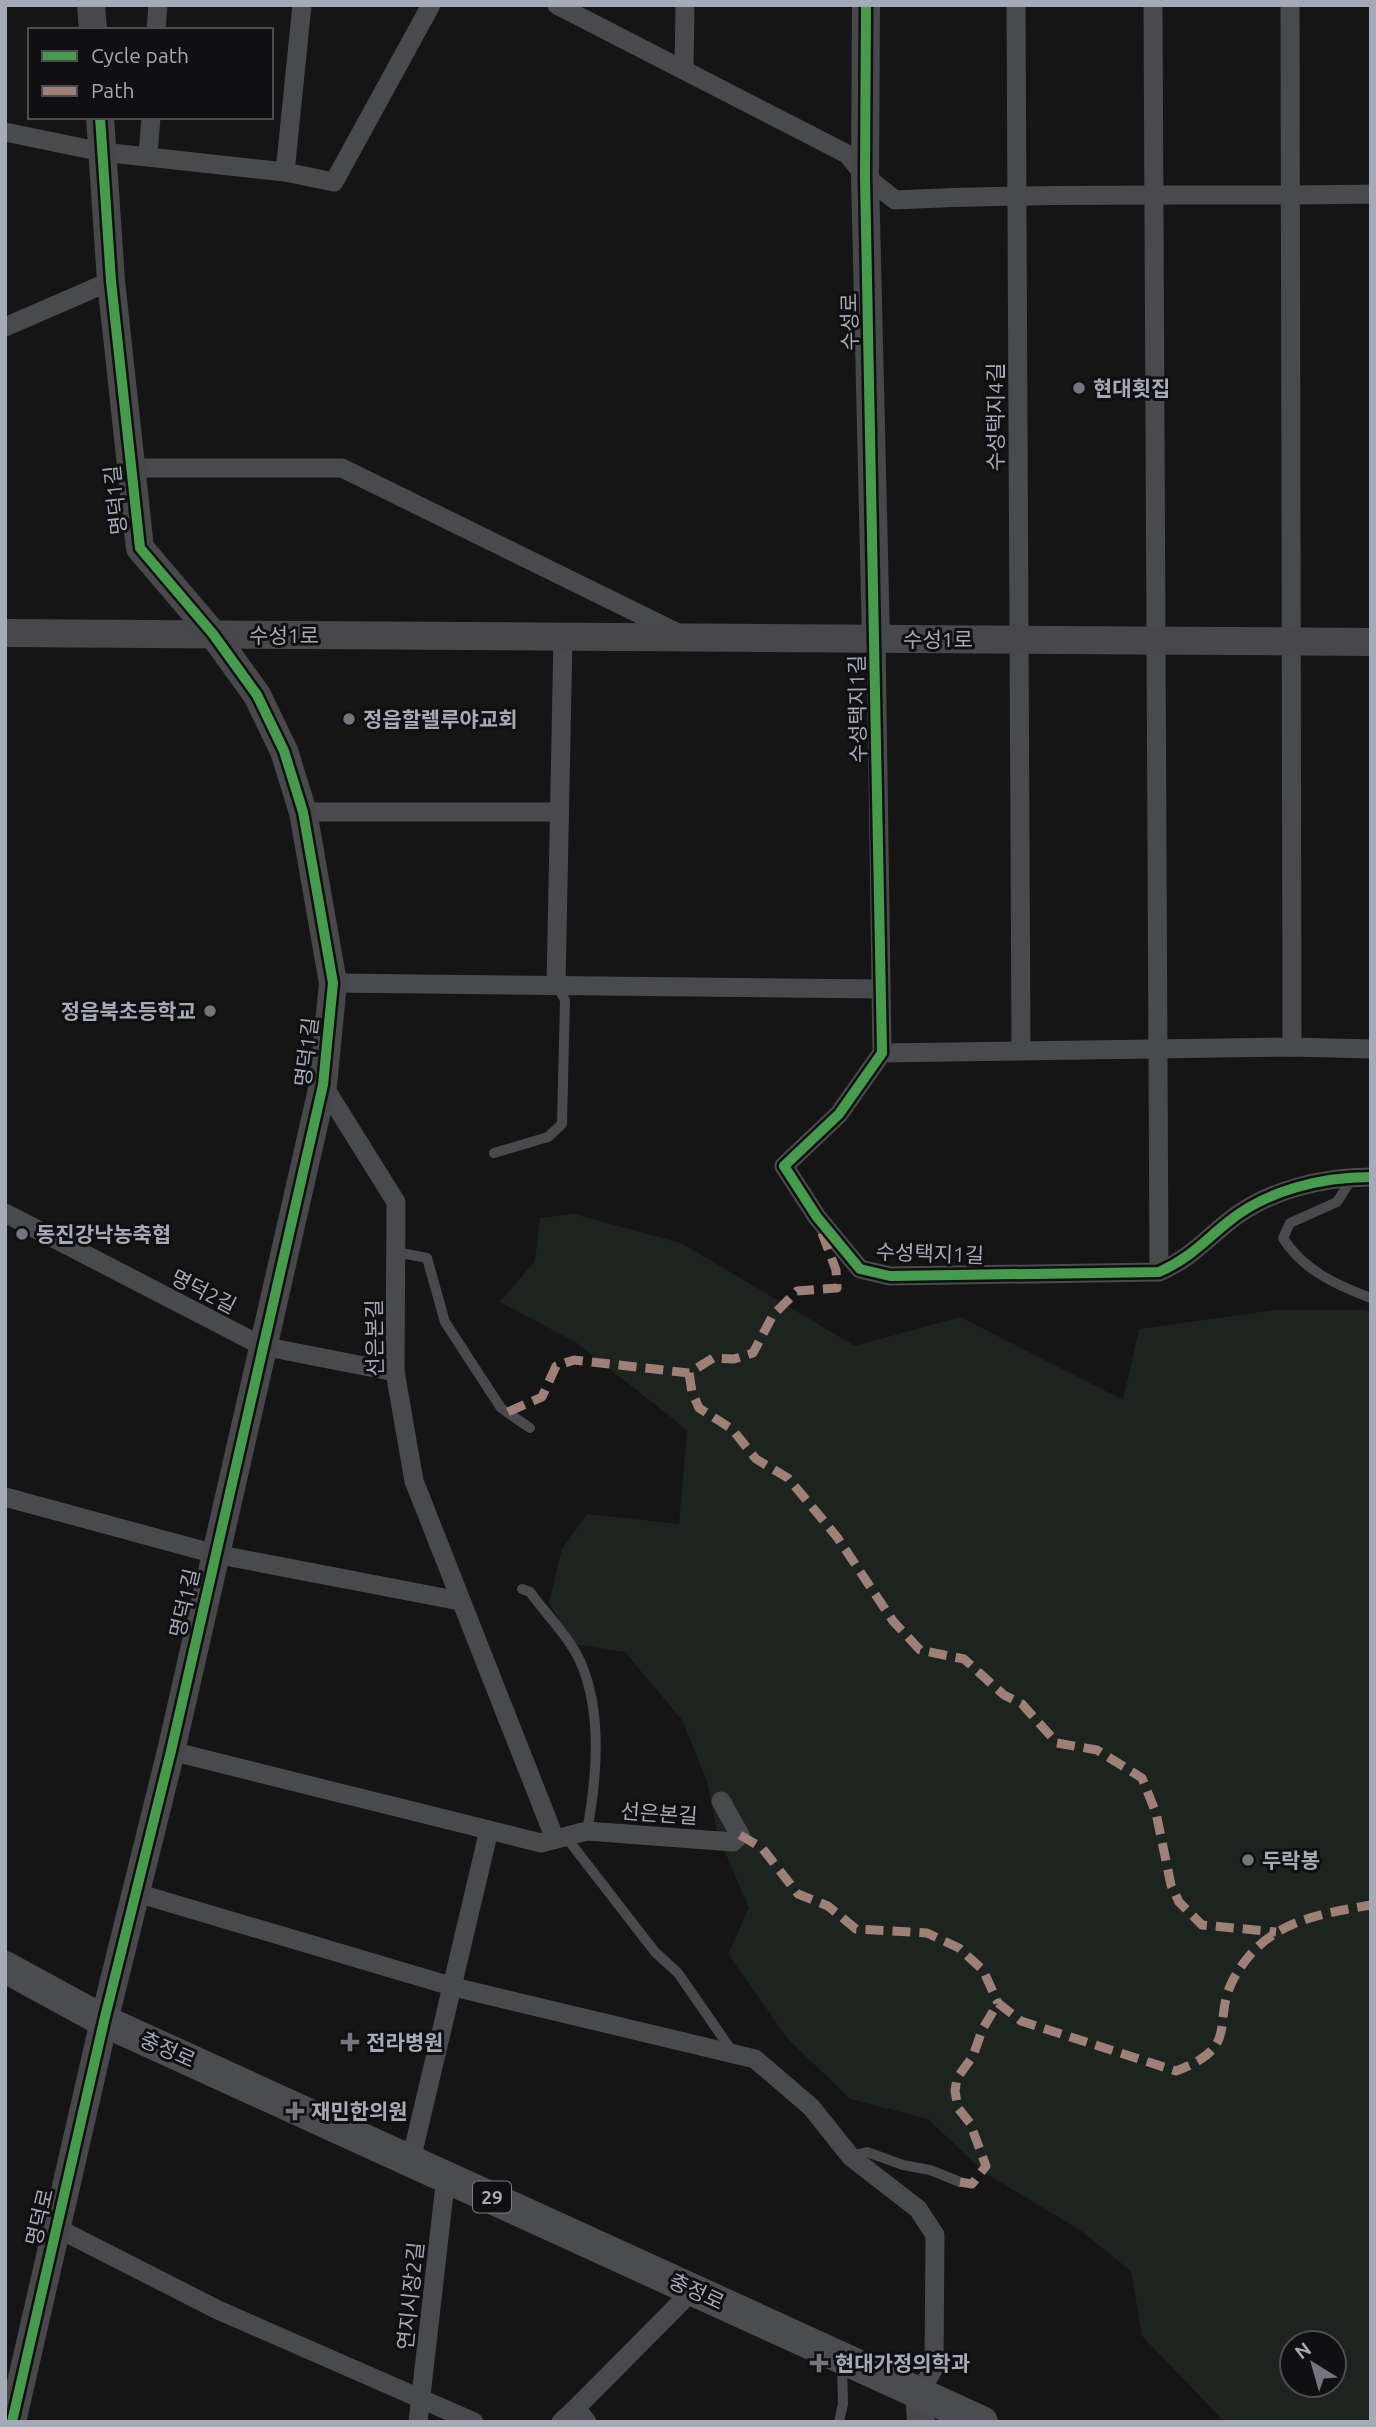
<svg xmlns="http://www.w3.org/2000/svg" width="1376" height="2427" font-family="Ubuntu,'Noto Sans KR',sans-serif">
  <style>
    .green { fill: #1d241f; fill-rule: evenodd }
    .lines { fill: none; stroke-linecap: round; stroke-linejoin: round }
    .lane { stroke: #494a4e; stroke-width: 10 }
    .street { stroke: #494a4e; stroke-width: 19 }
    .secondary { stroke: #48484c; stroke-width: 28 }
    .primary { stroke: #4b4c50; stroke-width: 32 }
    .quiet { stroke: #9e8076; stroke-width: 9; stroke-dasharray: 18 9; stroke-linecap: butt }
    .cycleway-casing { stroke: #100f11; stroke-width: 15 }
    .cycleway { stroke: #469c4c; stroke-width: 10 }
    .poi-dot { fill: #73767e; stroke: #100f11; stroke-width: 2.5 }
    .labels { text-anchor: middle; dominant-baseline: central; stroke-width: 6; stroke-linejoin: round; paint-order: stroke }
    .shield { fill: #100f11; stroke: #797c85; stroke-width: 2 }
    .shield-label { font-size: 19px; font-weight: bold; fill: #a6aab7 }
    .street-label { font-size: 21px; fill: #a6aab7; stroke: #100f11 }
    .poi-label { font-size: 21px; font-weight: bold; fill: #a6aab7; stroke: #100f11; text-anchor: start }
  </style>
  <rect width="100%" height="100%" fill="#151515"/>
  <path class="green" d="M574 1214 681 1243 855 1346 960 1317 1123 1400 1139 1329 1275 1310H1366L1371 1315V2422H1228L1221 2418 1142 2336 1131 2271 1080 2230 985 2173 928 2119 850 2099 788 2039 728 1954 749 1908 718 1836 707 1781 682 1720 625 1652 574 1644 549 1603 562 1549 587 1514 679 1524 687 1430 577 1343 500 1302 535 1261 540 1218ZM1292 2343H1334V2385H1292Z"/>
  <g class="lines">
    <g class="lane">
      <polyline points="494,1153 548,1137 562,1124 565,1000 556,985"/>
      <path d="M1352 1178 1337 1202 1290 1223 1283 1238C1303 1270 1336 1285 1371 1298"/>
      <polyline points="396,1252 427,1258 445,1322 501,1408 530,1428"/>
      <path d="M522 1589 530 1592C546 1614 569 1637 580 1661 603 1712 597 1778 587 1831"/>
      <polyline points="566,1837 655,1952 678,1973 732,2051"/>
      <polyline points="851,2156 867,2152 903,2165 930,2170 960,2182"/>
      <polyline points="839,2422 843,2404 842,2365"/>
    </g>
    <g class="street">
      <path d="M557 5 847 154 865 176 895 200C1053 192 1212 197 1371 194"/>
      <polyline points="1016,5 1021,1051"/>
      <polyline points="1153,5 1159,1272"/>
      <polyline points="1290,5 1292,1047"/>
      <polyline points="156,30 158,5"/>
      <polyline points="684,70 685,5"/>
      <polyline points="5,132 102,152 285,172 334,182 431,5"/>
      <polyline points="148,155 151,117"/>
      <polyline points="285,172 302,5"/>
      <polyline points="5,327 111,281"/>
      <polyline points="131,468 342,468 680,634"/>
      <path d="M876 639 882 1053 839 1114 784 1166 817 1217 860 1269 890 1276 1159 1272C1189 1259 1203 1242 1228 1222 1267 1190 1322 1177 1371 1177"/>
      <polyline points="303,812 558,812"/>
      <polyline points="333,983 880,989"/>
      <polyline points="556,985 563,637"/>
      <polyline points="882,1053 1292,1047 1371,1049"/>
      <polyline points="323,1085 396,1202 395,1372 414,1481 555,1839"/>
      <polyline points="5,1213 262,1346 395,1372"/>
      <polyline points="5,1497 215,1554 460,1601"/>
      <polyline points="171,1751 541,1843 587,1831 733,1842 740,1835 721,1801"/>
      <polyline points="137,1893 454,1987 755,2059 811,2107 851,2157 918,2209 935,2235 934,2368 919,2393"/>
      <polyline points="411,2160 489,1830"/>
      <polyline points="57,2228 218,2310 474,2422"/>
      <polyline points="418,2422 446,2176"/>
      <polyline points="561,2422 576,2408"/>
      <polyline points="587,2422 576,2408 694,2289"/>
    </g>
    <g class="secondary">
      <polyline points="91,5 93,30"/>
      <polyline points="866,5 865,176 876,639"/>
      <polyline points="5,633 1371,642"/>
      <polyline points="919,2393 921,2422"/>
      <polyline points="12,2422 104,2021 171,1751 323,1085 333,983 303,812 284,751 257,695 213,634 140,548 111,281 100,117"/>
    </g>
    <polyline class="primary" points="5,1967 104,2021 982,2422"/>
    <g class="quiet">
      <polyline points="689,1373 692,1392 699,1408 732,1429 756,1459 788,1478 837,1537 893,1621 920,1650 964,1659 1004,1695 1022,1704 1057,1743 1097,1750 1142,1778 1156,1813 1171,1885 1179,1902 1202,1925 1276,1932"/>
      <polyline points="508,1412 542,1397 556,1366 574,1360 689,1373 713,1358 734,1359 753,1353 773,1315 797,1291 837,1288 836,1270 819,1225"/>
      <polyline points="740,1835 762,1848 798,1894 828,1906 856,1929 927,1933 959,1948 983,1970 998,2003"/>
      <path d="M960 2182 972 2184 986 2166 970 2123 958 2108 955 2091 957 2078 973 2056 982 2030 998 2003 1021 2021 1176 2071C1243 2046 1210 2022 1234 1978 1265 1922 1314 1915 1371 1905"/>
    </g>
    <defs>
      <g id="cycleway">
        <path d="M866 5 865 176 882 1053 839 1114 784 1166 817 1217 860 1269 890 1276 1159 1272C1189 1259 1203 1242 1228 1222 1267 1190 1322 1177 1371 1177"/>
        <polyline points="12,2422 104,2021 171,1751 323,1085 333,983 303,812 284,751 257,695 213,634 140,548 111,281 100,117"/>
      </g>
    </defs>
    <use href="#cycleway" class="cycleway-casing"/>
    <use href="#cycleway" class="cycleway"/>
  </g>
  <g class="poi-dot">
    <circle cx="1079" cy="388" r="7"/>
    <circle cx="349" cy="719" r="7"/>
    <circle cx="210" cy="1011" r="7"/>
    <circle cx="22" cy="1234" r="7"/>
    <circle cx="1248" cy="1860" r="7"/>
    <path d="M346.5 2031.5h7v7h7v7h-7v7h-7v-7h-7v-7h7z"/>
    <path d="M291.5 2100.5h7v7h7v7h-7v7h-7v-7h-7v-7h7z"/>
    <path d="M815.5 2352.5h7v7h7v7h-7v7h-7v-7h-7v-7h7z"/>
  </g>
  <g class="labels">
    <rect class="shield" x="473" y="2181.5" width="38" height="31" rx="5"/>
    <g class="shield-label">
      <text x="492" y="2197">29</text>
    </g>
    <g class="street-label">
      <text transform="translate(849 322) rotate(-91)">수성로</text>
      <text transform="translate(995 417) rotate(-90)">수성택지4길</text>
      <text transform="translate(115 500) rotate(-96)">명덕1길</text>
      <text x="284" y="635">수성1로</text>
      <text x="938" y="639">수성1로</text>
      <text transform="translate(857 709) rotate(-91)">수성택지1길</text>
      <text transform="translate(306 1052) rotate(-83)">명덕1길</text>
      <text transform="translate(930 1253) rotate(2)">수성택지1길</text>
      <text transform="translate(204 1291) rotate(27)">명덕2길</text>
      <text transform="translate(374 1338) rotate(-91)">선은본길</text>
      <text transform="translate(184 1603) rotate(-77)">명덕1길</text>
      <text transform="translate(659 1813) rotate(4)">선은본길</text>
      <text transform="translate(168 2049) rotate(24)">충정로</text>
      <text transform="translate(39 2217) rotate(-77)">명덕로</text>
      <text transform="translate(697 2291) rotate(25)">충정로</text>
      <text transform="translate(410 2296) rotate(-84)">연지시장2길</text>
    </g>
    <g class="poi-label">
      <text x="1093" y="388">현대횟집</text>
      <text x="363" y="719">정읍할렐루야교회</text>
      <text x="196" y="1011" text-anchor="end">정읍북초등학교</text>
      <text x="36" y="1234">동진강낙농축협</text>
      <text x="1262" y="1860">두락봉</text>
      <text x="366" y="2042">전라병원</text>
      <text x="311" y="2111">재민한의원</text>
      <text x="835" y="2363">현대가정의학과</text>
    </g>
  </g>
  <rect width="1376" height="2427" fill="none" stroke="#a6aab7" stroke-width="14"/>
  <rect x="28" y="28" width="245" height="91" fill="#100f11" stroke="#4c4d53" stroke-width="2"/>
  <rect x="42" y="51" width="35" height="10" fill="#469c4c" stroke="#4c4d53" stroke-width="2"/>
  <text x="91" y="63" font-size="21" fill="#a6aab7">Cycle path</text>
  <rect x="42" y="86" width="35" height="10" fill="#9e8076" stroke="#4c4d53" stroke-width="2"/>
  <text x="91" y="98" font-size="21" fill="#a6aab7">Path</text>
  <g transform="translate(1313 2364) rotate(323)"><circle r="33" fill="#100f11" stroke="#4c4d53" stroke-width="2"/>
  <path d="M0-5L12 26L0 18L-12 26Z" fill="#73767e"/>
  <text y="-10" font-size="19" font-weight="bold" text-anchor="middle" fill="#a6aab7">N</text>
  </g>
</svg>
